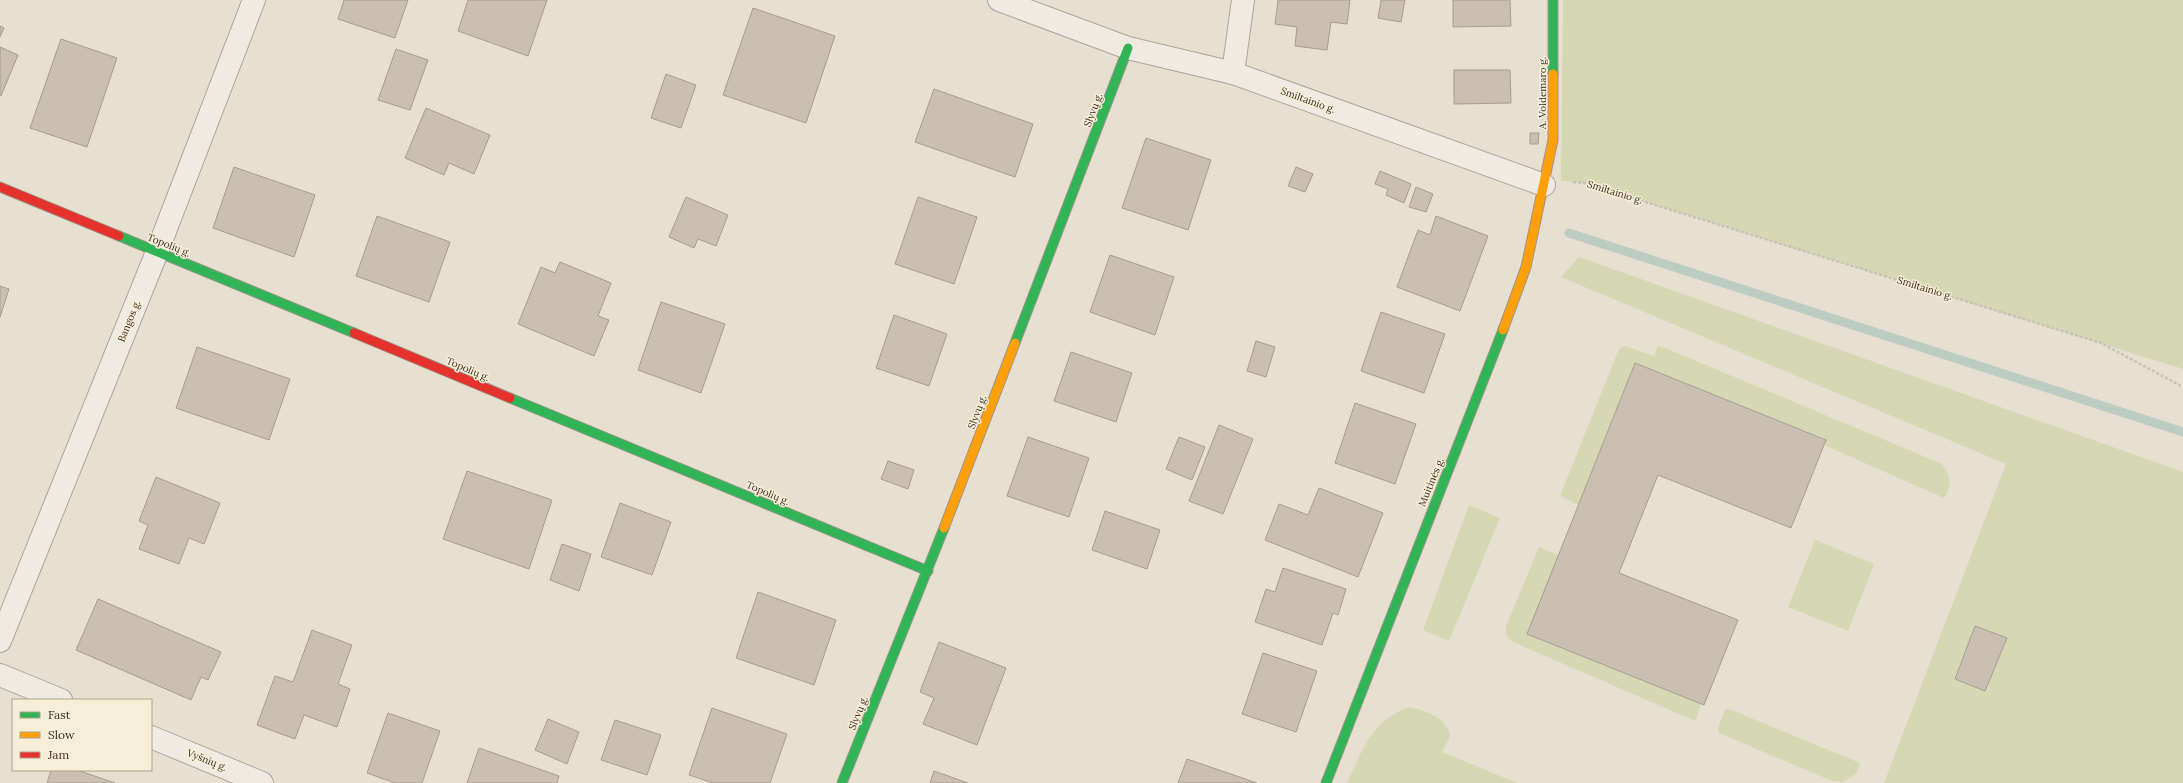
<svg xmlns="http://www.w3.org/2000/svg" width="2183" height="783" font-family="Lora,serif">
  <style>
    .green { fill: #d6d7b3 }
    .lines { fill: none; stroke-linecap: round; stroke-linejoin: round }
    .stream { stroke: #bcccc2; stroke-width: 9 }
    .building { fill: #cbbfb2; stroke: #a89c90 }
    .street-casing { stroke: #ada599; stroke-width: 24 }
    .fast-casing { stroke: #9c958a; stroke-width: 11 }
    .slow-casing { stroke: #9c958a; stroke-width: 11 }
    .jam-casing { stroke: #9c958a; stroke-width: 11 }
    .path { stroke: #c8c2b9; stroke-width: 2.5; stroke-dasharray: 3 2; stroke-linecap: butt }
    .street { stroke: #efebe3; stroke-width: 22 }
    .fast { stroke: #30b455; stroke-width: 9 }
    .slow { stroke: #ff9f0a; stroke-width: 9 }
    .jam { stroke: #e5322d; stroke-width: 9 }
    .labels { text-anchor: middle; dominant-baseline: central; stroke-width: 3; stroke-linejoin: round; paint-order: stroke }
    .street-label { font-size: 10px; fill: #3d2e20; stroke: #f7eed8 }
  </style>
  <rect width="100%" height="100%" fill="#e7e0d1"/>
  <g class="green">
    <polygon points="1563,0 2183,0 2183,369 1584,183 1561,181"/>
    <polygon points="1579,257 2183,472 2183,783 1884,783 2006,464 1561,277"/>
    <path d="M1658 345 1942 464C1950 475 1953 486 1944 498L1824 445 1825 439 1635 363 1579 505 1560 496 1619 349 1625 346 1654 356Z"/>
    <polygon points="1469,505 1500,518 1449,641 1423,630"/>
    <polygon points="1815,540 1874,564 1848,631 1788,607"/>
    <polygon points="1539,547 1559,555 1527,634 1701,704 1695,721 1511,641 1506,635 1506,626"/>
    <path d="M1409 707C1426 711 1448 717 1450 737L1442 752 1517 783H1347C1364 748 1370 722 1409 707Z"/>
    <polygon points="1729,709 1860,763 1856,774 1842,782 1832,781 1719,733 1718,728 1725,710"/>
  </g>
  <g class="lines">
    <polyline class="stream" points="1569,233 2183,432"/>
  </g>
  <g class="building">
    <polygon points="344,0 408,0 395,38 338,19"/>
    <polygon points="468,0 547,0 528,56 458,31"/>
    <polygon points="1278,0 1350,0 1347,24 1331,22 1327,50 1295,46 1297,27 1275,24"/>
    <polygon points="1381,0 1405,0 1401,22 1378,18"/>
    <polygon points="1453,0 1510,0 1511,26 1453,27"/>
    <polygon points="753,8 835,36 806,123 723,95"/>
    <polygon points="0,26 4,28 0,37"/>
    <polygon points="61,39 117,58 87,147 30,128"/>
    <polygon points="0,47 18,55 1,96 0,95"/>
    <polygon points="396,49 428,60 410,110 378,100"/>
    <polygon points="1454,70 1510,70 1511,103 1454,104"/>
    <polygon points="666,74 696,85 681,128 651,118"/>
    <polygon points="934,89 1033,124 1015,177 915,142"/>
    <polygon points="426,108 490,135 474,174 449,163 444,175 405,158"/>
    <polygon points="1530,133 1539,133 1538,144 1530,144"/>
    <polygon points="1146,138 1211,160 1188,230 1122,208"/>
    <polygon points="234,167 315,195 294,257 213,228"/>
    <polygon points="1296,167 1313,174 1305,192 1288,186"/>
    <polygon points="1380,171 1411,184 1404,203 1386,195 1388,189 1375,184"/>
    <polygon points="1416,187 1433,194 1426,212 1409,207"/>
    <polygon points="686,197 728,215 716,246 698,239 694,248 669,237"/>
    <polygon points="918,197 977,217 954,284 895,264"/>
    <polygon points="377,216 450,242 429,302 356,276"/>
    <polygon points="1436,216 1488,236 1460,311 1397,287 1418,230 1430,235"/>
    <polygon points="1110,255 1174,277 1155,335 1090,312"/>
    <polygon points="560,262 611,283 598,316 609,320 594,356 518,324 541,267 555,273"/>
    <polygon points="0,286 9,289 0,317"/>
    <polygon points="661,302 725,324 701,393 638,370"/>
    <polygon points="1381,312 1445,334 1424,393 1361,371"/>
    <polygon points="894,315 947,334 929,386 876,368"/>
    <polygon points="1256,341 1275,347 1266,377 1247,371"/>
    <polygon points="197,347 290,379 269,440 176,408"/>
    <polygon points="1071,352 1132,373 1116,422 1054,401"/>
    <polygon points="1635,363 1826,440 1791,528 1658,475 1619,573 1738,620 1704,705 1527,634"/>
    <polygon points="1355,403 1416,424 1395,484 1335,463"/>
    <polygon points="1219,425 1253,439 1223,514 1189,501"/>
    <polygon points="1028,437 1089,458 1069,517 1007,496"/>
    <polygon points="1179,437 1205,447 1192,480 1166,469"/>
    <polygon points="888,461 914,470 908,489 881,479"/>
    <polygon points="467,471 552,500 529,569 443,539"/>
    <polygon points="156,477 220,503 204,544 189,538 179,564 139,549 148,525 139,521"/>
    <polygon points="1319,488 1383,513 1358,577 1265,540 1279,504 1308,515"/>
    <polygon points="620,503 671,522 652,575 601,557"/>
    <polygon points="1105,511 1160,530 1147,569 1092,550"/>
    <polygon points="562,544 591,554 579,591 550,580"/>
    <polygon points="1283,568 1346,589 1338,615 1333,613 1322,645 1255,622 1266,589 1275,592"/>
    <polygon points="758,592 836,620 814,685 736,658"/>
    <polygon points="98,599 221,652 208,680 201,677 191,700 76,650"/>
    <polygon points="1975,626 2007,638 1985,691 1955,679"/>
    <polygon points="312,630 352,645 338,684 350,689 337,727 304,715 295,739 257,725 275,676 293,682"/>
    <polygon points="939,642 1006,668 977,745 923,724 934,698 920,692"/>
    <polygon points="1263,653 1317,671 1296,732 1242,714"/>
    <polygon points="712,708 787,734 770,783 713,783 689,775"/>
    <polygon points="388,713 440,731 422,783 395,783 367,773"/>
    <polygon points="548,719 579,732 567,764 535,750"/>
    <polygon points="615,720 661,735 647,775 601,760"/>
    <polygon points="479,748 559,776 557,783 467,783"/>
    <polygon points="1187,759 1257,783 1178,783"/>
    <polygon points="51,770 77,770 115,783 47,783"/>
    <polygon points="934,771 968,783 930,783"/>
  </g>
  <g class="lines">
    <defs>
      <g id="street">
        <polyline points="999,0 1128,48 1233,73 1544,185"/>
        <polyline points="1233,73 1243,0"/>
        <polyline points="0,641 157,252 254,0"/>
        <polyline points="0,675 61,700"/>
        <polyline points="151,737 262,783"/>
      </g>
      <g id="fast">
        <polyline points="1553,0 1553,74"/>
        <polyline points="119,236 354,333"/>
        <polyline points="1015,343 1128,48"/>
        <polyline points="510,398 928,571"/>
        <polyline points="842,783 944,528"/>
        <polyline points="1326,783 1503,330"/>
      </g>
      <g id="slow">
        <polyline points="1503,330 1526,267 1553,140 1553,74"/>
        <polyline points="944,528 1015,343"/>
      </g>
      <g id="jam">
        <polyline points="0,187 119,236"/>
        <polyline points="354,333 510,398"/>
      </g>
    </defs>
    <use href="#street" class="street-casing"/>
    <use href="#fast" class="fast-casing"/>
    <use href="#slow" class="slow-casing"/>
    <use href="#jam" class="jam-casing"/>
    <polyline class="path" points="1573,182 1584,183 2101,343 2183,387"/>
    <use href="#street" class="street"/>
    <use href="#fast" class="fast"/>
    <use href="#slow" class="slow"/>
    <use href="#jam" class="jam"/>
  </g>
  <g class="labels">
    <g class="street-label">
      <text transform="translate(1542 93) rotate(-90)">A. Voldemaro g.</text>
      <text transform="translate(1308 100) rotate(20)">Smiltainio g.</text>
      <text transform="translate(1093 110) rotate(-69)">Slyvų g.</text>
      <text transform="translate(1615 192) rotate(17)">Smiltainio g.</text>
      <text transform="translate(169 245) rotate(22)">Topolių g.</text>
      <text transform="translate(1925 288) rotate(17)">Smiltainio g.</text>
      <text transform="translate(129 321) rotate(-68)">Bangos g.</text>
      <text transform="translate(468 369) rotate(23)">Topolių g.</text>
      <text transform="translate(977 412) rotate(-69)">Slyvų g.</text>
      <text transform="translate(1431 482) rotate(-68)">Muitinės g.</text>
      <text transform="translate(768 493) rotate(23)">Topolių g.</text>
      <text transform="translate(858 713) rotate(-68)">Slyvų g.</text>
      <text transform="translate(207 760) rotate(22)">Vyšnių g.</text>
    </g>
  </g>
  <rect x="12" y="699" width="140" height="72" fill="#f7eed8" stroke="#ada18e"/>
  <rect x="20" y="712" width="20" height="6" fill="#30b455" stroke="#ada18e"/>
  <text x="48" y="719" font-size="12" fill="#3d2e20">Fast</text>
  <rect x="20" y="732" width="20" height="6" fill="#ff9f0a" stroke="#ada18e"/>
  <text x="48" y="739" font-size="12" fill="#3d2e20">Slow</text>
  <rect x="20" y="752" width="20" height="6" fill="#e5322d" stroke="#ada18e"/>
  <text x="48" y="759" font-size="12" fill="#3d2e20">Jam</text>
</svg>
